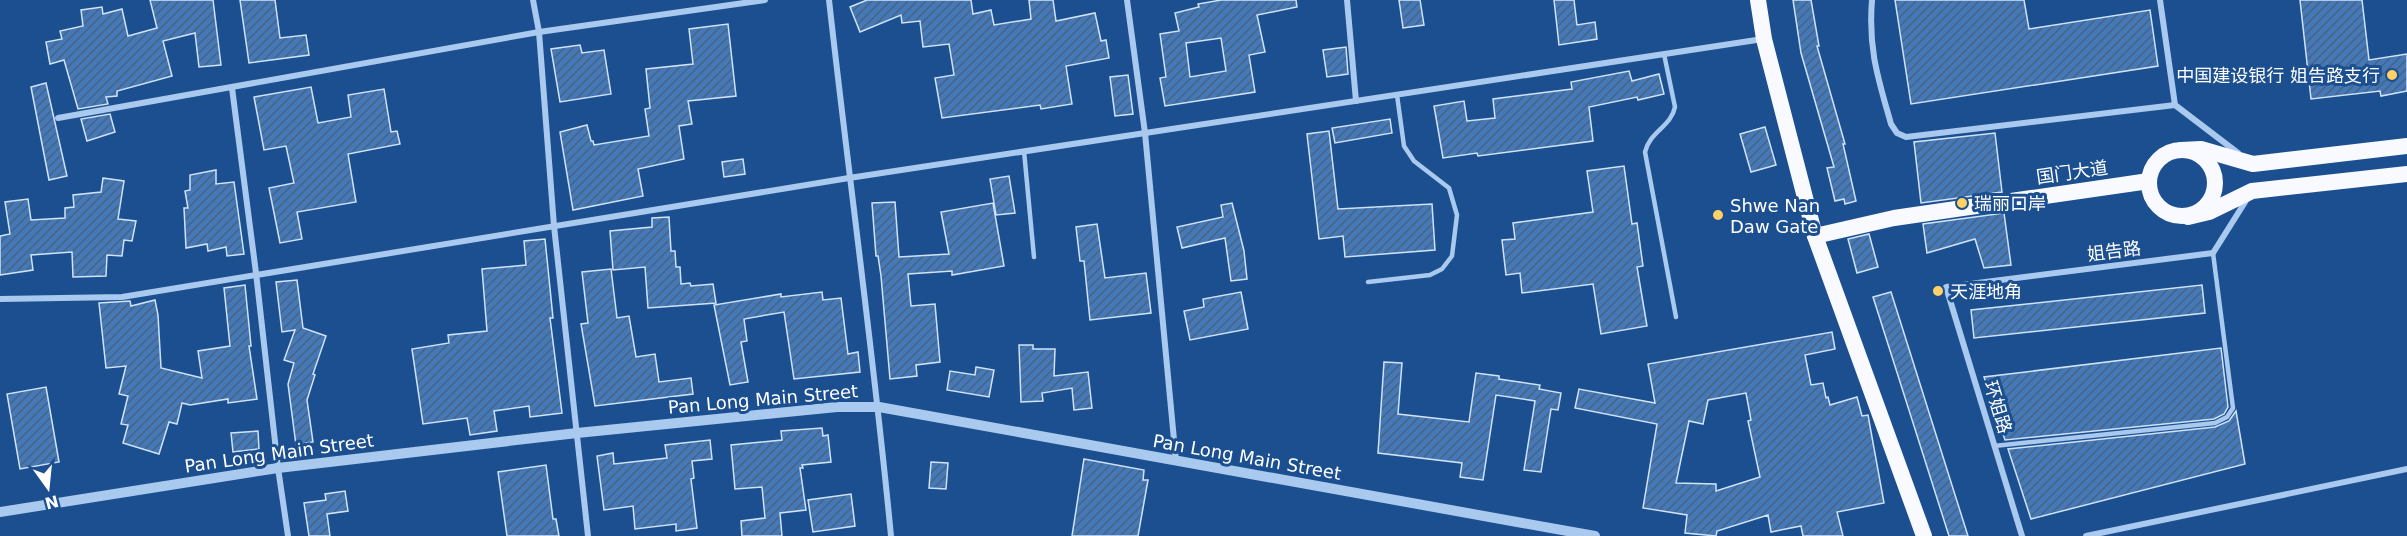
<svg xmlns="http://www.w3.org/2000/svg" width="2407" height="536" font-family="'DejaVu Sans','Noto Sans SC',sans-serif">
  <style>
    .building { fill: url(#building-hatch); stroke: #cfe3fa; stroke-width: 1.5; fill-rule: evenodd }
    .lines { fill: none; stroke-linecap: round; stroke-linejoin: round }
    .service { stroke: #a9c9ee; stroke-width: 4.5 }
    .minor { stroke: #a9c9ee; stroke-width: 6 }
    .tertiary { stroke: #a9c9ee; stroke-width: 10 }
    .trunk { stroke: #f8faff; stroke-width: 16 }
    .poi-dot { fill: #ffd166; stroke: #1b4f8f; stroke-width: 2 }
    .labels { text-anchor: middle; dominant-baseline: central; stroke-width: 6; stroke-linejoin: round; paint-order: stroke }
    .poi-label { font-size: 18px; fill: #fff; stroke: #1b4f8f; text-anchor: start }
    .street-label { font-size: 18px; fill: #fff; stroke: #1b4f8f }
  </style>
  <defs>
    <pattern id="building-hatch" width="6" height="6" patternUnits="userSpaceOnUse" patternTransform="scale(1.5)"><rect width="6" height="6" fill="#4478b7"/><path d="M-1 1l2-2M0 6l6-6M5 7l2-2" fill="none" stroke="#486282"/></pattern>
  </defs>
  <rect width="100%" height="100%" fill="#1b4f8f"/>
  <g class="building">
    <polygon points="150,0 213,0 221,65 199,67 195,33 163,41 172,76 117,91 117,96 106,97 108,104 78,109 64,60 50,64 46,42 62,39 60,31 83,26 81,10 102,7 103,14 122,9 128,36 157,28"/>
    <polygon points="240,0 275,0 280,38 306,35 309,55 249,63"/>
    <polygon points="867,0 971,0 973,14 991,10 994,25 1031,19 1029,0 1053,0 1056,21 1095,13 1101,41 1106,40 1109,58 1066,66 1072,104 1041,109 1040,105 942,118 935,78 954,75 949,44 923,47 920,21 902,23 901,15 860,32 850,7"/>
    <path d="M1221 0H1296L1297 7 1257 15 1265 52 1249 55 1255 92 1165 106 1160 78 1166 77 1160 34 1179 31 1175 13 1199 7 1198 4ZM1221 38 1226 71 1190 77 1186 43Z"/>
    <polygon points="1399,0 1420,0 1424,25 1403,28"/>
    <polygon points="1554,0 1574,0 1577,25 1595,22 1597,39 1559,45"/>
    <polygon points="1793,0 1811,0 1819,46 1817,46 1845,144 1843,144 1856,201 1845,204 1844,199 1835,201 1827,168 1834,167 1801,53"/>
    <polygon points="1895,0 2024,0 2029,29 2150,10 2158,66 1911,104"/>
    <polygon points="2300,0 2362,0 2369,60 2407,54 2407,91 2381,96 2380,91 2311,99"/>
    <polygon points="728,24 736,96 688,101 692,124 679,126 684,159 638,169 643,196 573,210 560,132 587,125 591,141 593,141 594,145 649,136 645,109 650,108 646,69 693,64 689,29"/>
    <polygon points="580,45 582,53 604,50 611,94 560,102 551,49"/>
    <polygon points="1346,47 1348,74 1327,77 1323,50"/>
    <polygon points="1629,71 1632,81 1659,74 1664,94 1638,100 1637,97 1589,107 1593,141 1478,156 1477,153 1443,158 1434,106 1464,101 1467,121 1495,118 1493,99 1572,89 1571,82"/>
    <polygon points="1128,75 1133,114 1115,116 1110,77"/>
    <polygon points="46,83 67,176 49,180 31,87"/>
    <polygon points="311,87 318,123 351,117 348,95 384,89 391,132 397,131 400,144 348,154 356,202 297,212 302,239 280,243 269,188 294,183 286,146 264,150 254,97"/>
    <polygon points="110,114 115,132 87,141 81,119"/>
    <polygon points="1390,119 1392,133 1335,143 1332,128"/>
    <polygon points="1765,127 1776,165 1751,172 1740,134"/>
    <polygon points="1329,131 1338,209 1432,204 1435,250 1345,257 1343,236 1319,239 1307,134"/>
    <polygon points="1995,133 2002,192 1921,203 1914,142"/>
    <polygon points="743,159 745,174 724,177 722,162"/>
    <polygon points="1624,166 1632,224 1637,223 1643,266 1637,267 1647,326 1601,334 1593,284 1522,293 1520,273 1506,275 1502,240 1515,239 1513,223 1593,212 1587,171"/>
    <polygon points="216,170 216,184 234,182 244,254 227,256 226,247 208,251 207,244 186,248 184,208 188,208 185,191 190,190 190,175"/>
    <polygon points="1009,176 1015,213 996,215 990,179"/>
    <polygon points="103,178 124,181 118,219 136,221 132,241 124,240 122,256 107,255 106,276 73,277 72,252 31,255 33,270 0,275 0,236 10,234 5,202 28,199 31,220 65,218 65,208 74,207 73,195 101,192"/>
    <polygon points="895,202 899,257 949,254 941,212 993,203 1004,266 952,275 952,271 908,274 911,306 935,304 940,362 916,365 917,376 890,379 881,276 878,256 876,256 872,203"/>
    <polygon points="1232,203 1244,251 1247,279 1231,281 1225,238 1182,248 1177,227 1223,217 1221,205"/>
    <polygon points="2004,213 2011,265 1984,268 1975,239 1927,253 1923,224"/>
    <polygon points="669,217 671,251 675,251 676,267 680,267 681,284 690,283 691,286 713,284 716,303 648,308 645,267 613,270 610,231 652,227 652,218"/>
    <polygon points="1097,224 1105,278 1146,273 1151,313 1090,320 1084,261 1080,261 1076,227"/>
    <polygon points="1869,234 1878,267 1857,273 1848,239"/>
    <polygon points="545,239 553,318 550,318 562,413 530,417 529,406 494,411 497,431 470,435 467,418 423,424 412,349 449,343 448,335 487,331 482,269 526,265 524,241"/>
    <polygon points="611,269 617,318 629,316 636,357 655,354 659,382 691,378 693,394 595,406 581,324 588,323 582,272"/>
    <polygon points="297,280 303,328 326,336 313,374 315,375 307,400 313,442 296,445 288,384 294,363 284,360 295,330 282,332 276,282"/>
    <polygon points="245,285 251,346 249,346 257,399 228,403 228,399 190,405 182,403 177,424 169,422 159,454 123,443 128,425 121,424 128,396 119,394 126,366 106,368 99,303 130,301 131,306 155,300 158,315 161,368 202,378 198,351 230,346 224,288"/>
    <polygon points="2202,285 2205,313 1974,338 1971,310"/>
    <polygon points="822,292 823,300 841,298 848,354 858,352 860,372 794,379 784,312 744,319 747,341 741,342 748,382 730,385 714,305 781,294 781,297"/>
    <polygon points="1241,292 1248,329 1190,340 1184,311 1204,307 1203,299"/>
    <polygon points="1891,292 1968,536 1949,536 1873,297"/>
    <path d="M1832 332 1835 349 1805 355 1811 385 1823 383 1826 398 1828 397 1830 405 1857 397 1862 416 1868 415 1884 503 1837 512 1843 536H1803L1801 526 1771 532 1768 515 1717 531 1716 536 1685 533 1687 515 1643 508 1657 424 1575 408 1579 389 1655 403 1648 364ZM1746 393 1751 420 1748 421 1760 477 1716 491V484L1676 483 1689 421 1703 424 1708 400Z"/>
    <polygon points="1019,345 1033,345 1033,349 1055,349 1054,376 1088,372 1092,408 1074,410 1072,388 1042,393 1043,401 1021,402"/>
    <polygon points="2221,348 2228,407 2224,414 2214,419 2005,440 1984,377"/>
    <polygon points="1384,362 1402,363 1398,414 1469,422 1476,373 1499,376 1499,379 1540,385 1539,389 1561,393 1558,410 1551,409 1541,472 1524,470 1535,401 1496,395 1483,480 1460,477 1462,463 1378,453"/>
    <polygon points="976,367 994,370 989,397 947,390 950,371 975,375"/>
    <polygon points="46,387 59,462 20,469 7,394"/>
    <polygon points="2236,411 2245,464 2031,519 2008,449 2215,427 2229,421"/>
    <polygon points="822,428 823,436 828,435 831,462 802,465 803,468 800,468 806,510 780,513 782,536 742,536 741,521 765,518 762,487 735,489 731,445 782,440 781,431"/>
    <polygon points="258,431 259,449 233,452 231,433"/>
    <polygon points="710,440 712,459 692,461 694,478 691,479 697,528 676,531 676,524 635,529 633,506 604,510 597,456 613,453 614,464 667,458 665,445"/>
    <polygon points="1084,459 1144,470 1143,480 1148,480 1138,536 1072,536"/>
    <polygon points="931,462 948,463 946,489 929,488"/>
    <polygon points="546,465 553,519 556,519 559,536 507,536 498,472"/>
    <polygon points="345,491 348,511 327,514 330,536 309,536 304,503 326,500 325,494"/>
    <polygon points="851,494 855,526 813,532 808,500"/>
  </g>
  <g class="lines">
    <g class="service">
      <path d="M1664 54 1675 107C1671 127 1650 131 1645 152L1676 317"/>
      <polyline points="1024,151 1034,257"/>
      <polyline points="1368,282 1430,275 1442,269 1452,256 1457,215 1449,188 1414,161 1404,146 1397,95"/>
      <polyline points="1994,446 2215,423 2227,417 2233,408 2213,253"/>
    </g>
    <g class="minor">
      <polyline points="533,0 539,32 554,226 588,536"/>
      <path d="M829 0C849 179 874 357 891 536"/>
      <polyline points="1127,0 1145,133 1176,461"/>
      <polyline points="1347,0 1356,101"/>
      <path d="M1872 0C1868 49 1878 78 1891 124L1897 133 1906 137 2175 105"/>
      <polyline points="2160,0 2175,105 2238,153"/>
      <polyline points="232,88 256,273 278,468 288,536"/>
      <polyline points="58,118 539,32 765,0"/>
      <polyline points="0,299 122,297 849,178 1763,39"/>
      <polyline points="2022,536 1946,287 2213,253 2247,199"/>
      <polyline points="2086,536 2407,469"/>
    </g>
    <polyline class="tertiary" points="0,512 278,468 577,433 837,407 879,407 1595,536"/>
    <g class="trunk">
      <polyline points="1758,0 1764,39 1815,236 1924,536"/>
      <circle cx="2182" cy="183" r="33"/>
      <polyline points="2181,150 2201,149 2253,164 2407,146"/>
      <polyline points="2188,217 2209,212 2252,191 2407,174"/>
      <polyline points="1815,236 1894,218 2149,181"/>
    </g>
  </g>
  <g class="poi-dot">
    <circle cx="2392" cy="75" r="6"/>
    <circle cx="1962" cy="203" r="6"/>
    <circle cx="1718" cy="215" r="6"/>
    <circle cx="1938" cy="291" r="6"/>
  </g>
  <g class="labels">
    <g class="poi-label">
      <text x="2380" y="75" text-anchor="end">中国建设银行 姐告路支行</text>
      <text x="1974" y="203">瑞丽口岸</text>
      <text x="1730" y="205">Shwe Nan<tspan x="1730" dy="21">Daw Gate</tspan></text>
      <text x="1950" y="291">天涯地角</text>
    </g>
    <g class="street-label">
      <text transform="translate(2072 172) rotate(-8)">国门大道</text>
      <text transform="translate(2114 251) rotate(-7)">姐告路</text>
      <text transform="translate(763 399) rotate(-5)">Pan Long Main Street</text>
      <text transform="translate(1998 407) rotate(73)">环姐路</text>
      <text transform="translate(279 453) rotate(-8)">Pan Long Main Street</text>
      <text transform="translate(1247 457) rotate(10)">Pan Long Main Street</text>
    </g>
  </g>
  <g transform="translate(48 488) rotate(165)" stroke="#1b4f8f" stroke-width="4.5" paint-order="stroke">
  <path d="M0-4.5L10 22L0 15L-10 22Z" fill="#ffffff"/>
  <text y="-9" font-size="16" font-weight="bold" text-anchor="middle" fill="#ffffff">N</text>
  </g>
</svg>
